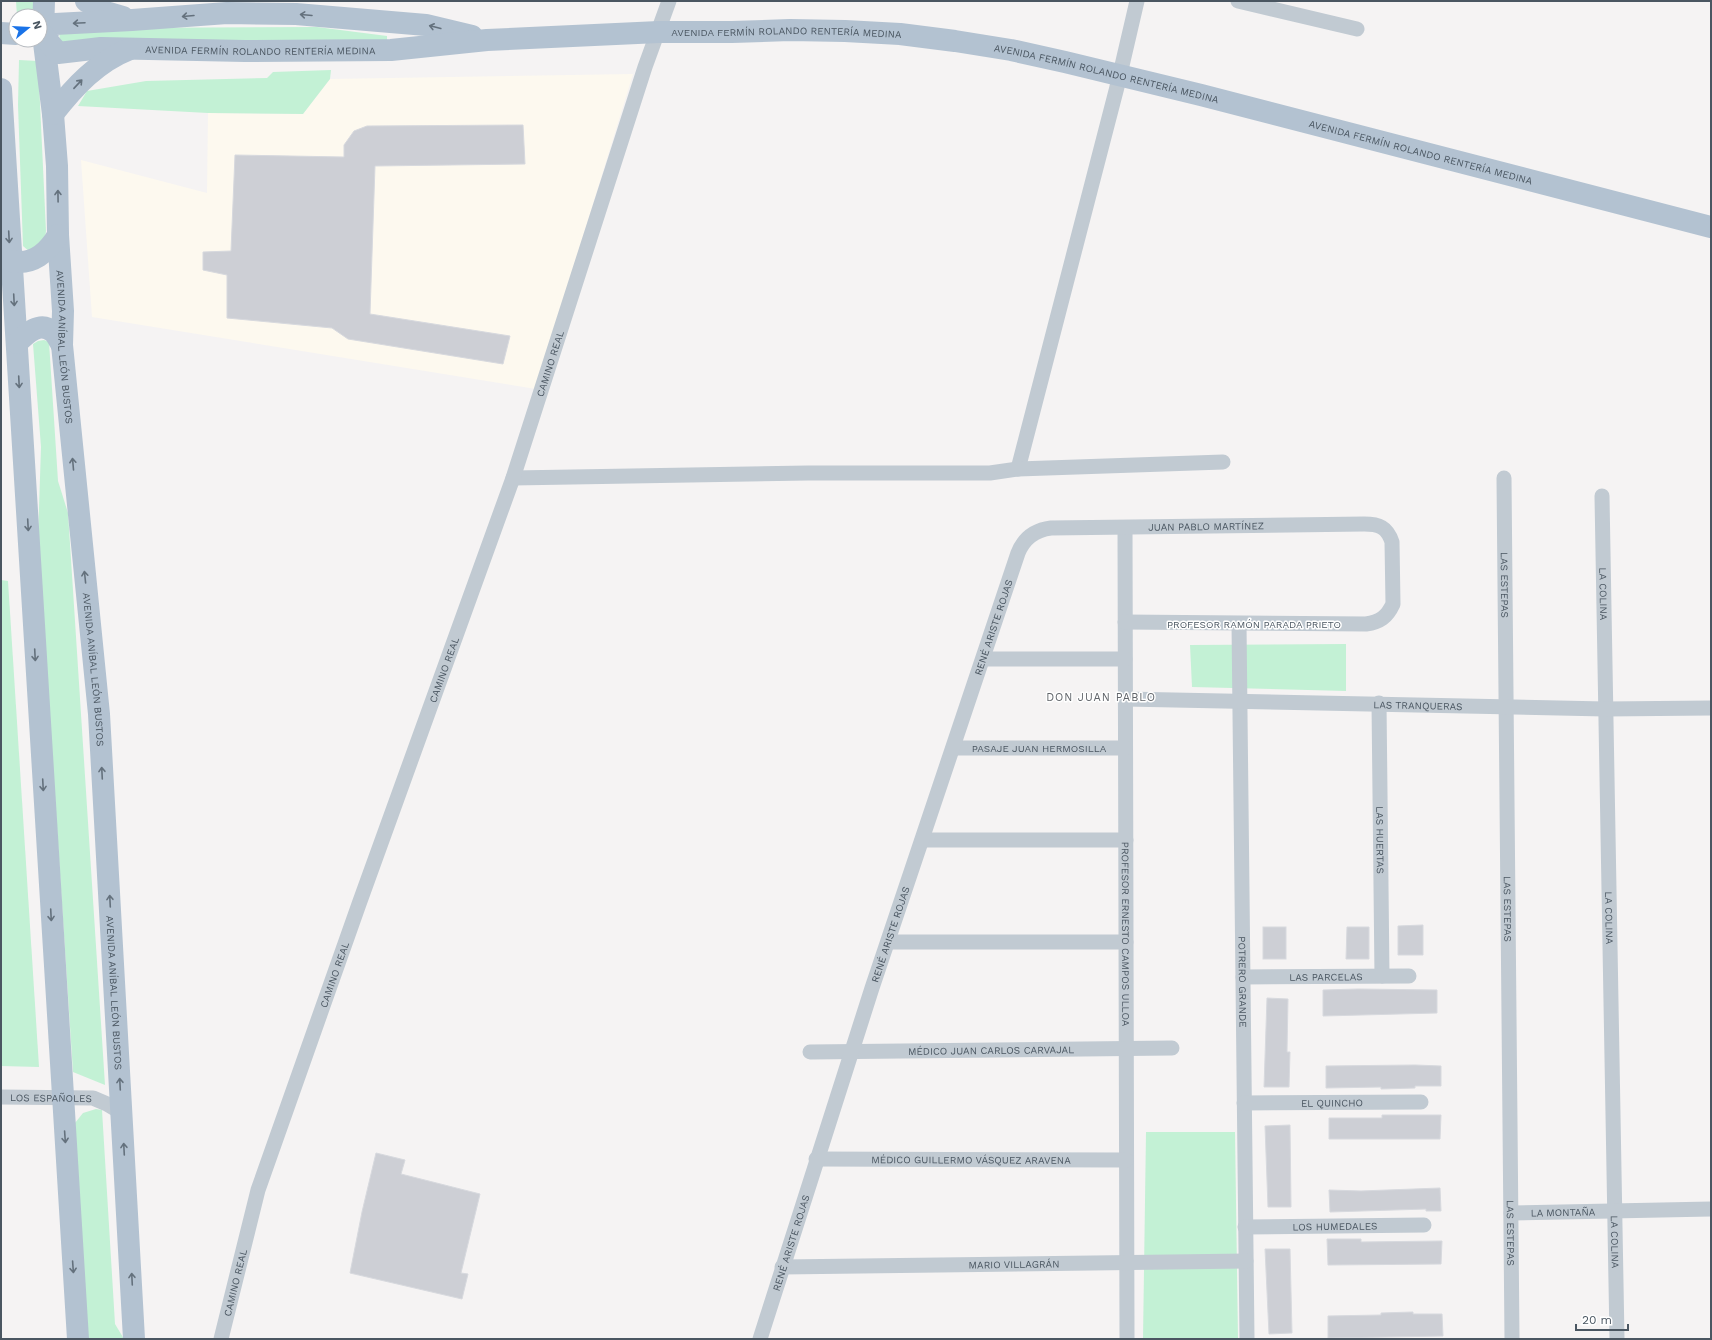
<svg xmlns="http://www.w3.org/2000/svg" width="1712" height="1340" font-family="'Work Sans',sans-serif">
  <style>
    .commercial { fill: #fdf9ef }
    .green { fill: #c3f1d5 }
    .building { fill: #cdcfd5; stroke: #d7d9de }
    .lines { fill: none; stroke-linecap: round; stroke-linejoin: round }
    .street { stroke: #c1cad2; stroke-width: 15 }
    .primary { stroke: #b3c2d1; stroke-width: 22 }
    .oneway { stroke: #64717d }
    .labels { text-anchor: middle; dominant-baseline: central; stroke-width: 3; stroke-linejoin: round; paint-order: stroke }
    .street-label { font-size: 10px; fill: #4a5661; stroke: #fff }
    .neighbourhood-label { font-size: 11px; letter-spacing: 1px; fill: #5f6368; stroke: #fff }
  </style>
  <rect width="100%" height="100%" fill="#f5f3f3"/>
  <polygon class="commercial" points="633,74 536,389 92,317 81,160 207,193 208,113 303,114 330,79"/>
  <g class="green">
    <polygon points="16,1 37,1 38,16 17,16"/>
    <polygon points="317,27 387,36 387,41 60,42 59,30 106,28"/>
    <polygon points="19,60 38,61 46,231 44,246 30,252 23,246 18,105"/>
    <polygon points="331,70 330,79 303,114 208,113 78,106 87,91 146,81 267,78 273,72"/>
    <polygon points="44,340 49,342 58,481 68,513 105,1085 73,1072 38,539 41,447 33,344 38,341"/>
    <polygon points="1,580 8,581 39,1067 1,1066"/>
    <polygon points="1346,644 1346,691 1192,687 1190,645"/>
    <polygon points="96,1109 102,1110 115,1324 124,1339 87,1339 75,1123 83,1113"/>
    <polygon points="1146,1132 1235,1132 1238,1339 1143,1339"/>
  </g>
  <g class="building">
    <polygon points="523,125 525,164 375,166 370,314 510,336 503,364 348,339 332,328 227,318 227,275 203,270 203,252 231,251 235,155 344,157 344,145 354,131 367,126"/>
    <polygon points="1423,925 1423,955 1398,955 1398,926"/>
    <rect x="1263" y="927" width="23" height="32"/>
    <polygon points="1347,927 1369,927 1369,959 1346,959"/>
    <polygon points="1358,989 1437,990 1437,1013 1323,1016 1323,990"/>
    <polygon points="1267,998 1288,999 1287,1052 1290,1052 1289,1087 1264,1087"/>
    <polygon points="1415,1065 1441,1066 1441,1086 1415,1086 1415,1088 1381,1089 1381,1087 1326,1088 1326,1066"/>
    <polygon points="1382,1115 1441,1115 1440,1139 1329,1139 1329,1118 1382,1118"/>
    <polygon points="1290,1125 1291,1207 1268,1207 1265,1126"/>
    <polygon points="376,1153 405,1160 401,1174 480,1194 461,1273 468,1274 462,1299 350,1273 362,1212"/>
    <polygon points="1440,1188 1441,1211 1426,1211 1426,1209 1330,1212 1329,1190 1361,1191"/>
    <polygon points="1327,1239 1361,1239 1361,1242 1442,1241 1441,1264 1328,1265"/>
    <polygon points="1265,1249 1290,1249 1292,1333 1269,1334"/>
    <polygon points="1413,1312 1413,1314 1442,1314 1443,1336 1328,1338 1328,1316 1381,1315 1381,1313"/>
  </g>
  <g class="lines">
    <g class="street">
      <polyline points="1238,1 1357,29"/>
      <polyline points="1018,469 1117,87 1137,1"/>
      <polyline points="513,478 808,473 990,473 1018,469 1223,462"/>
      <path id="s1" d="M1504 478 1512 1339"/>
      <path id="s2" d="M1602 496 1617 1339"/>
      <path id="s3" d="M1125 528 1127 1339"/>
      <path id="s4" d="M1239 624 1247 1339"/>
      <polyline points="983,659 1125,659"/>
      <path id="s5" d="M1125 699 1605 709 1711 708"/>
      <path id="s6" d="M1379 703 1382 976"/>
      <path id="s7" d="M953 748H1125"/>
      <polyline points="922,840 1126,840"/>
      <polyline points="888,942 1126,942"/>
      <path id="s8" d="M1243 977 1409 976"/>
      <path id="s9" d="M810 1052 1172 1048"/>
      <path id="s10" d="M1 1097 93 1098 107 1104 122 1113"/>
      <path id="s11" d="M1244 1103 1421 1102"/>
      <path id="s12" d="M816 1159 1126 1160"/>
      <path id="s13" d="M1511 1213 1711 1209"/>
      <path id="s14" d="M1245 1227 1424 1225"/>
      <path id="s15" d="M782 1267 1246 1261"/>
      <path id="s16" d="M221 1339 258 1190 359 904 513 478 645 67 669 1"/>
      <path id="s17" d="M760 1339 872 988 1018 553C1024 538 1035 530 1051 528L1364 524C1379 524 1387 527 1392 542L1393 604C1387 617 1380 622 1366 624L1125 622"/>
    </g>
    <g class="primary">
      <path id="s18" d="M44 1 43 35 53 114 57 166 58 235 63 311 62 345 99 714 134 1339"/>
      <polyline points="86,1 106,12 123,17"/>
      <polyline points="1,33 16,34"/>
      <polyline points="40,35 43,35 55,24 132,20 227,13 296,14 426,25 472,36"/>
      <path id="s19" d="M43 35 58 53 101 48 245 51 391 50 487 40 659 32H732L790 30 845 31 900 34 955 41 1011 50 1065 62 1201 95 1711 227"/>
      <polyline points="1,89 78,1339"/>
      <path d="M53 114C75 86 97 62 130 49"/>
      <path d="M11 261C32 266 48 252 58 235"/>
      <path d="M17 343C26 334 40 320 53 332 57 335 59 341 62 345"/>
    </g>
  </g>
  <defs><path id="oneway-shaft" d="M-6 0H5M1.5-3L5.5 0L1.5 3" fill="none" stroke-width="1.6" stroke-linecap="round" stroke-linejoin="round"/></defs>
  <g class="oneway">
    <use href="#oneway-shaft" transform="translate(306 15) rotate(-175)"/>
    <use href="#oneway-shaft" transform="translate(188 16) rotate(175)"/>
    <use href="#oneway-shaft" transform="translate(79 23) rotate(177)"/>
    <use href="#oneway-shaft" transform="translate(435 27) rotate(-166)"/>
    <use href="#oneway-shaft" transform="translate(78 84) rotate(-47)"/>
    <use href="#oneway-shaft" transform="translate(58 196) rotate(-91)"/>
    <use href="#oneway-shaft" transform="translate(9 237) rotate(87)"/>
    <use href="#oneway-shaft" transform="translate(14 300) rotate(87)"/>
    <use href="#oneway-shaft" transform="translate(19 382) rotate(87)"/>
    <use href="#oneway-shaft" transform="translate(73 464) rotate(-95)"/>
    <use href="#oneway-shaft" transform="translate(28 525) rotate(87)"/>
    <use href="#oneway-shaft" transform="translate(85 577) rotate(-96)"/>
    <use href="#oneway-shaft" transform="translate(35 655) rotate(87)"/>
    <use href="#oneway-shaft" transform="translate(102 773) rotate(-93)"/>
    <use href="#oneway-shaft" transform="translate(43 785) rotate(87)"/>
    <use href="#oneway-shaft" transform="translate(110 901) rotate(-93)"/>
    <use href="#oneway-shaft" transform="translate(51 915) rotate(87)"/>
    <use href="#oneway-shaft" transform="translate(120 1084) rotate(-93)"/>
    <use href="#oneway-shaft" transform="translate(65 1137) rotate(86)"/>
    <use href="#oneway-shaft" transform="translate(124 1149) rotate(-93)"/>
    <use href="#oneway-shaft" transform="translate(73 1267) rotate(86)"/>
    <use href="#oneway-shaft" transform="translate(132 1279) rotate(-93)"/>
  </g>
  <g class="labels">
    <g class="street-label">
      <text stroke="none"><textPath href="#s19" startOffset="753">AVENIDA FERMÍN ROLANDO RENTERÍA MEDINA</textPath></text>
      <text stroke="none"><textPath href="#s19" startOffset="226">AVENIDA FERMÍN ROLANDO RENTERÍA MEDINA</textPath></text>
      <text stroke="none"><textPath href="#s19" startOffset="1077">AVENIDA FERMÍN ROLANDO RENTERÍA MEDINA</textPath></text>
      <text stroke="none"><textPath href="#s19" startOffset="1401">AVENIDA FERMÍN ROLANDO RENTERÍA MEDINA</textPath></text>
      <text stroke="none"><textPath href="#s18" startOffset="347">AVENIDA ANÍBAL LEÓN BUSTOS</textPath></text>
      <text stroke="none"><textPath href="#s16" startOffset="1030">CAMINO REAL</textPath></text>
      <text stroke="none"><textPath href="#s17" startOffset="1026">JUAN PABLO MARTÍNEZ</textPath></text>
      <text stroke="none"><textPath href="#s1" startOffset="107">LAS ESTEPAS</textPath></text>
      <text stroke="none"><textPath href="#s2" startOffset="98">LA COLINA</textPath></text>
      <text x="1254" y="624">PROFESOR RAMÓN PARADA PRIETO</text>
      <text stroke="none"><textPath href="#s17" startOffset="749">RENÉ ARISTE ROJAS</textPath></text>
      <text stroke="none"><textPath href="#s18" startOffset="671">AVENIDA ANÍBAL LEÓN BUSTOS</textPath></text>
      <text stroke="none"><textPath href="#s16" startOffset="706">CAMINO REAL</textPath></text>
      <text stroke="none"><textPath href="#s5" startOffset="293">LAS TRANQUERAS</textPath></text>
      <text stroke="none"><textPath href="#s7" startOffset="86">PASAJE JUAN HERMOSILLA</textPath></text>
      <text stroke="none"><textPath href="#s6" startOffset="137">LAS HUERTAS</textPath></text>
      <text stroke="none"><textPath href="#s1" startOffset="431">LAS ESTEPAS</textPath></text>
      <text stroke="none"><textPath href="#s2" startOffset="422">LA COLINA</textPath></text>
      <text stroke="none"><textPath href="#s3" startOffset="406">PROFESOR ERNESTO CAMPOS ULLOA</textPath></text>
      <text stroke="none"><textPath href="#s17" startOffset="425">RENÉ ARISTE ROJAS</textPath></text>
      <text stroke="none"><textPath href="#s16" startOffset="382">CAMINO REAL</textPath></text>
      <text stroke="none"><textPath href="#s8" startOffset="83">LAS PARCELAS</textPath></text>
      <text stroke="none"><textPath href="#s4" startOffset="358">POTRERO GRANDE</textPath></text>
      <text stroke="none"><textPath href="#s18" startOffset="995">AVENIDA ANÍBAL LEÓN BUSTOS</textPath></text>
      <text stroke="none"><textPath href="#s9" startOffset="181">MÉDICO JUAN CARLOS CARVAJAL</textPath></text>
      <text stroke="none"><textPath href="#s10" startOffset="50">LOS ESPAÑOLES</textPath></text>
      <text stroke="none"><textPath href="#s11" startOffset="88">EL QUINCHO</textPath></text>
      <text stroke="none"><textPath href="#s12" startOffset="155">MÉDICO GUILLERMO VÁSQUEZ ARAVENA</textPath></text>
      <text stroke="none"><textPath href="#s13" startOffset="52">LA MONTAÑA</textPath></text>
      <text stroke="none"><textPath href="#s14" startOffset="90">LOS HUMEDALES</textPath></text>
      <text stroke="none"><textPath href="#s1" startOffset="755">LAS ESTEPAS</textPath></text>
      <text stroke="none"><textPath href="#s2" startOffset="746">LA COLINA</textPath></text>
      <text stroke="none"><textPath href="#s17" startOffset="101">RENÉ ARISTE ROJAS</textPath></text>
      <text stroke="none"><textPath href="#s15" startOffset="232">MARIO VILLAGRÁN</textPath></text>
      <text stroke="none"><textPath href="#s16" startOffset="58">CAMINO REAL</textPath></text>
    </g>
    <g class="neighbourhood-label">
      <text x="1101" y="697">DON JUAN PABLO</text>
    </g>
  </g>
  <rect width="1712" height="1340" fill="none" stroke="#4a5661" stroke-width="4"/>
  <g transform="translate(28 28) rotate(72)"><circle r="19" fill="#ffffff" stroke="#b7bbc0"/>
  <path d="M0-3L7 15L0 10L-7 15Z" fill="#1a73e8"/>
  <text y="-6" font-size="11" font-weight="bold" text-anchor="middle" fill="#4a5661">N</text>
  </g>
  <path d="M1576 1324v6h52v-6" fill="none" stroke="#4a5661" stroke-width="2"/>
  <text x="1582" y="1324" font-size="12" fill="#4a5661" stroke="#ffffff" stroke-width="3" paint-order="stroke">20 m</text>
</svg>
